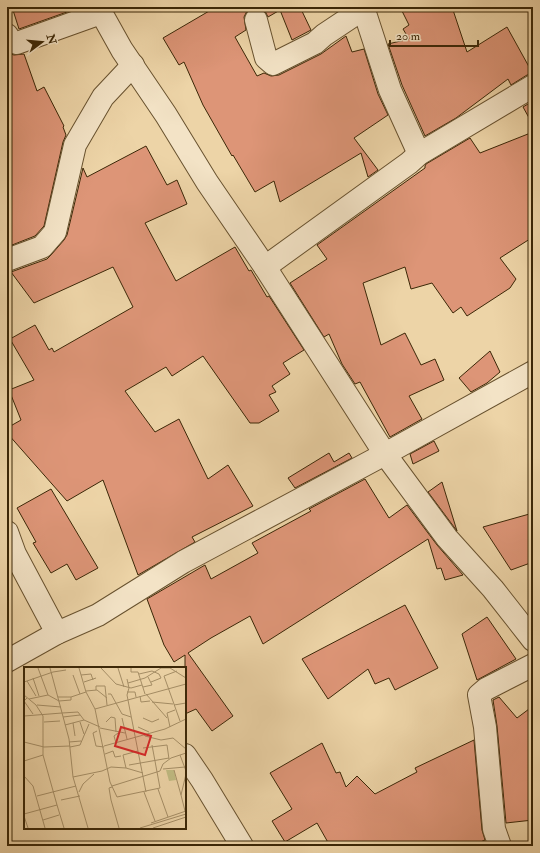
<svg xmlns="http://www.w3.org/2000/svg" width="540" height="853" font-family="'IM FELL Double Pica',serif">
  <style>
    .building { fill: #dd9577; stroke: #3b2707 }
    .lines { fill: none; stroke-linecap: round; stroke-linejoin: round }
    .minor-casing { stroke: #68522f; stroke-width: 24 }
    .minor { stroke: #f3e3c6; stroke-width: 22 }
    .inset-road { fill: none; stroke: #a68f67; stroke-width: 1 }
    .view { fill: #d62828; fill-opacity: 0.15; stroke: #d62828; stroke-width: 2 }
    .inset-edge { fill: none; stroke: #3b2707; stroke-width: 2 }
  </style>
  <rect width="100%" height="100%" fill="#edd4a7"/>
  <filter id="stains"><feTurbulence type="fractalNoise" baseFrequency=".005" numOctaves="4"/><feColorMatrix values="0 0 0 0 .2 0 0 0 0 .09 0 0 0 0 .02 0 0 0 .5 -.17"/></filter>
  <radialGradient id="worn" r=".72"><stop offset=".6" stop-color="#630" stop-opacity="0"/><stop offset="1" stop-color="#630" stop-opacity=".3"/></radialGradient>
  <g class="building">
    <polygon points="12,7 81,7 19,29"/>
    <polygon points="216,7 300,7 311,30 292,40 280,10 268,17 265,11 259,8 252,8 247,11 244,17 246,30 235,37 257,76 264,73 271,76 279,75 321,54 346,36 352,52 364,49 378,94 388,115 354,138 378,170 368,177 361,153 280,202 274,181 255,192 233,155 232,156 203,105 184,62 179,65 163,38"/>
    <polygon points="400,7 452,7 467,52 507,27 533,74 527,75 511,85 508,79 456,118 425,136 402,85 388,44 409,39 403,29 409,25"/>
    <polygon points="7,53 14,55 24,54 37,91 44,87 64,126 63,127 66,135 63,142 44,226 35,236 7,247"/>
    <polygon points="533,101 533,125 523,107"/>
    <polygon points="533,132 533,237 500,258 516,279 510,288 467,316 461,307 453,313 432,283 411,289 405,267 363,283 381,345 405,333 421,365 435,359 444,380 409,396 422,419 390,437 360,382 355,384 342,364 329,334 324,337 290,283 327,259 317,245 425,168 425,166 426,164 470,138 480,153"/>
    <polygon points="146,146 167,185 177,180 187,204 145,223 176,281 235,247 249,271 251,270 267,297 269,296 304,350 283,363 290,374 272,386 276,392 269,395 279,411 259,423 250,423 203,356 172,376 166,367 125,391 155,432 179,419 208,479 228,465 253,506 192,537 195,542 138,575 103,480 67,501 7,433 7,428 21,420 9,390 34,380 10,339 35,325 49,350 52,348 54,352 133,307 113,267 34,303 11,272 47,259 51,255 64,240 67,235 83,168 87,177"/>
    <polygon points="490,351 500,372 487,383 471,392 459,378"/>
    <polygon points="434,441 439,451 413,464 410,454"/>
    <polygon points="329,453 334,462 349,453 352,458 295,488 288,478"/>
    <polygon points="365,479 389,518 407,505 437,545 463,575 445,580 441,568 437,569 428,539 263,644 250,616 211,638 188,653 233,716 212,731 196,709 185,714 185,655 174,662 164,645 147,599 205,565 211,579 258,553 252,543 311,511 309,509"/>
    <polygon points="442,482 457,531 428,492"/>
    <polygon points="51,489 98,568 76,580 67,564 51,573 33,543 36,542 17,508"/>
    <polygon points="533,513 533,562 511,570 483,527"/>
    <polygon points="405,605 438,668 395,690 389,678 375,684 368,669 328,699 302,659"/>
    <polygon points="487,617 516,659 477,680 462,634"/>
    <polygon points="499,697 517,718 533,706 533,820 506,823 497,726 493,700"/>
    <polygon points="474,740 482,830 485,840 471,846 330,846 317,823 285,842 272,821 292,809 270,773 322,743 336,773 340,772 346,787 357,776 375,794 417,772 415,768"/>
  </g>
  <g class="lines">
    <defs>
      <g id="minor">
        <polyline points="98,7 122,50 166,115 207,182 265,267 385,454 447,538 493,589 533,640"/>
        <polyline points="363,7 390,90 419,154"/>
        <polyline points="256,20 266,58 273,64 315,43 324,35 363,9"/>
        <polyline points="7,35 11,41 17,43 101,13"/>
        <polyline points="7,260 42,247 55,232 75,145 103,97 133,65"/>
        <polyline points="265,267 409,163 419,154 533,86"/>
        <polyline points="7,532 15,554 57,633"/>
        <polyline points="7,661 57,633 98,615 183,562 385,454 533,372"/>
        <polyline points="185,755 202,780 242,846"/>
        <polyline points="500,846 494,829 485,727 479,695 486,689 533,665"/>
      </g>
    </defs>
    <use href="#minor" class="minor-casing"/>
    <use href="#minor" class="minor"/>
  </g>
  <g transform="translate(24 667)">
    <rect width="162" height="162" fill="#edd4a7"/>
    <path d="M142 103H150L152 113 145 114Z" fill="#c0bb82"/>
    <path class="inset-road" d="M14 1 24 28M26 1 45 72 49 110 64 161M55 1 62 25 71 42 86 115 93 130 136 121 128 78M77 1 92 17 107 21 118 18M94 1 100 20M107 1V5H114L121 27M137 1H146L162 11M153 4 140 9 156 54M29 5 42 3M115 7 128 4 135 7 137 11 127 15M49 8 56 27M57 8 67 7 69 13M9 11 15 29M103 12 105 21 103 28 122 125M3 14 12 29M0 15 29 5M60 15 72 11M104 16 121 11 137 1M119 20 128 18 124 10M72 23V19H81L83 38M62 24 73 23 83 31M103 25H111L112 30M84 27H87L98 47 107 50M122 27 143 51M0 28 12 38 19 49V88L33 138 0 147M116 29 117 35 126 34M34 30H47L62 25M3 31 0 34 9 47M5 32 24 28 35 34 47 33V30M128 35 149 37M13 38 37 40M150 38 162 36M71 42 162 17M38 46 54 45 60 53M0 49 38 46M39 50 56 48M98 51 103 72M119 51 128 55 135 52M20 55 36 54M56 55 60 67M82 55 87 50 91 51 92 65M49 56 51 69M41 58 60 53 76 60M114 60 125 65M146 60 143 46 151 43M76 61 101 66M73 64 69 66 72 79 80 80M120 67 121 69 137 73 149 71 162 82M0 75 20 80 46 79M45 75 57 74M92 76 90 69 94 66M80 79 141 62 162 52M46 80 56 78 65 57M119 81 143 78 145 92M81 87 89 84 91 90 97 89M156 88 162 104M0 94 19 88M105 98 145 91M102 101 99 88 114 84M139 102 161 100M150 103 157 128 162 107M0 109 9 119 21 161M49 110 78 104 87 100 102 101 119 106M88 119 136 104 139 97 147 91 162 86M88 120 85 121 87 133 95 161M134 122 144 150M55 125 59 117 70 107M120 125 131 154M157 128 161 144M13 129 52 119M37 133 56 129M33 138 40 161M0 149 4 161M19 153 35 148M127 156 162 144M116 161 162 147M129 161 162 150"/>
    <path class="view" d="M97 60 127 69 121 88 91 79Z"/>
    <rect width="162" height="162" class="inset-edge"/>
  </g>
  <rect width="540" height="853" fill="none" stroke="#edd4a7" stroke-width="24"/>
  <rect x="8" y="8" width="524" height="837" fill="none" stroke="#3b2707" stroke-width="2"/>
  <rect x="12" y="12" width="516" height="829" fill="none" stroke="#3b2707"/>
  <g transform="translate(42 42) rotate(74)" stroke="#f3e3c6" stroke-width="3" paint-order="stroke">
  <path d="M0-3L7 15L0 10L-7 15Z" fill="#3b2707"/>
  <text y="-6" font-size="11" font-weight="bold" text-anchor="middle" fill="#3b2707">N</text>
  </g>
  <path d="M390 40v6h88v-6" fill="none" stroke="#3b2707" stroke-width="2"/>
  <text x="396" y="40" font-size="12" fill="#3b2707" stroke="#f3e3c6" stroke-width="3" paint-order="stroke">20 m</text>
  <rect width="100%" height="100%" filter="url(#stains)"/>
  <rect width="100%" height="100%" fill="url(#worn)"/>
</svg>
